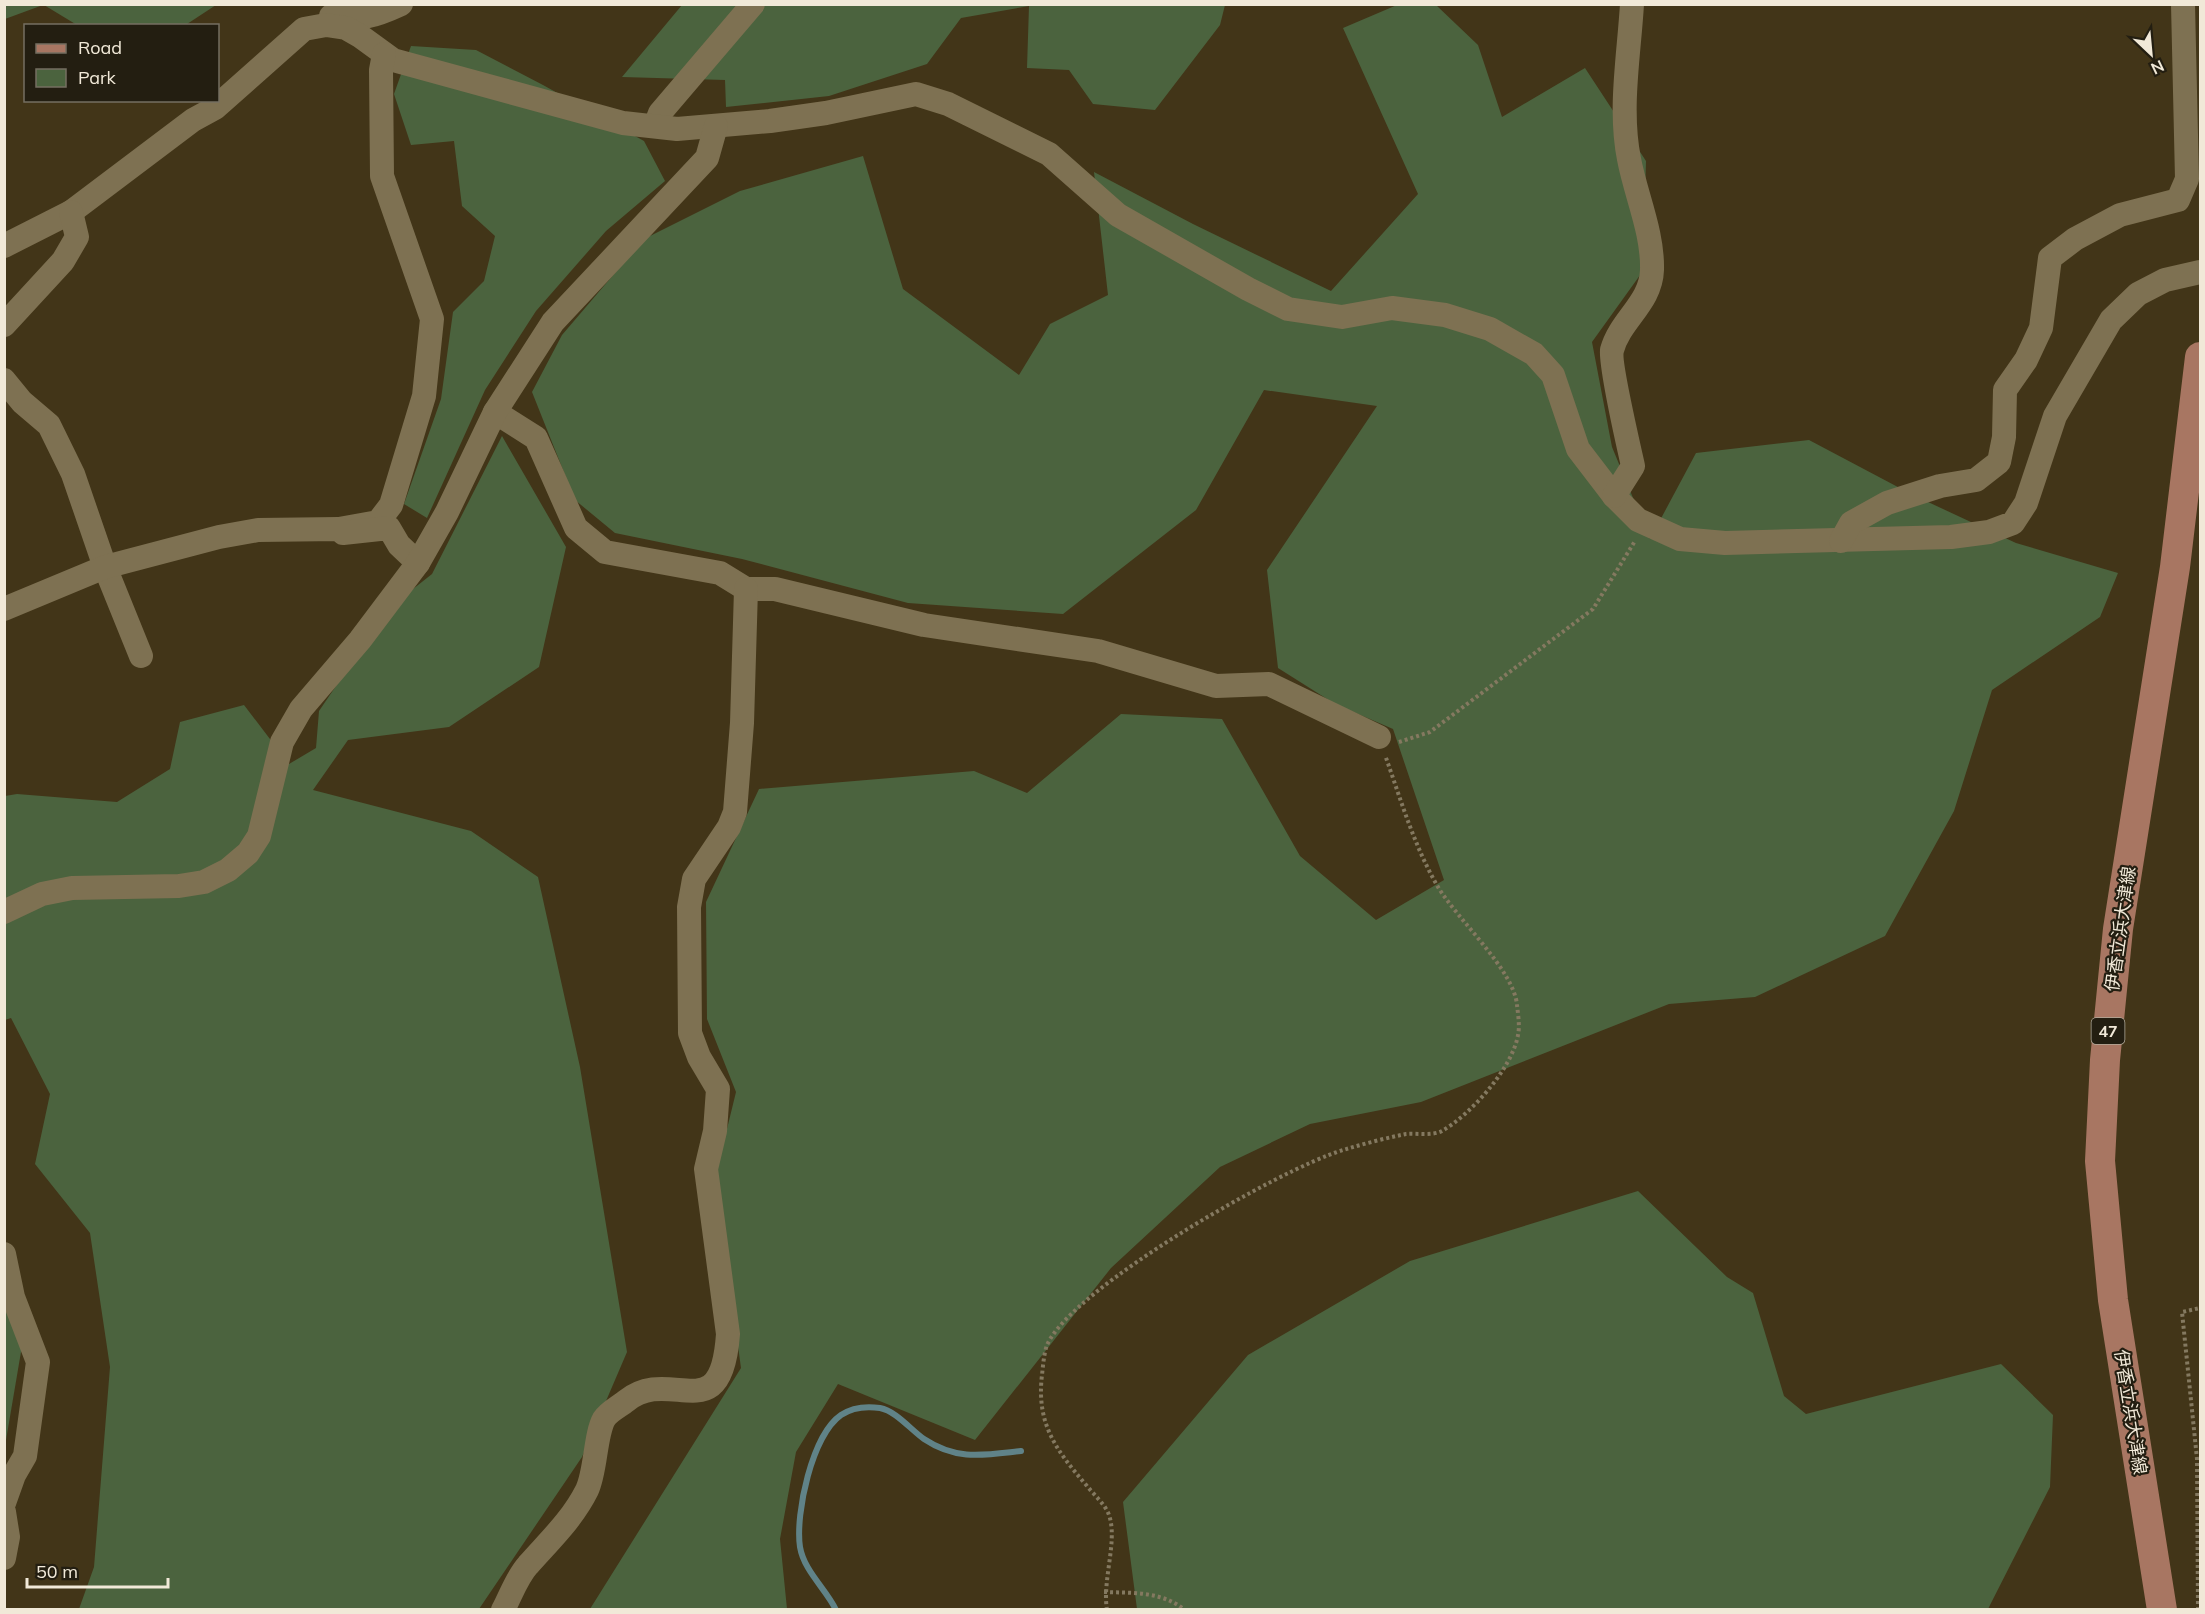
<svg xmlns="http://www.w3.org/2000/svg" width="2205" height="1614" font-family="Mulish,'Noto Sans JP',sans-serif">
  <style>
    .green { fill: #4b633e }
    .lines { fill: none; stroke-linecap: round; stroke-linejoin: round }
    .stream { stroke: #608388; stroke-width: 6 }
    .path { stroke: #847960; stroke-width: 4; stroke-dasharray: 3 3; stroke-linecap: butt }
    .minor { stroke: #7e7152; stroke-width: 24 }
    .major { stroke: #a87662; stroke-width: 30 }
    .labels { text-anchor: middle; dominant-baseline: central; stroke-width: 4.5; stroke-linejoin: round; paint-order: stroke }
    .shield { fill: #231e11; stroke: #b3ac9c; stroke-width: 1.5 }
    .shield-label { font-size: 16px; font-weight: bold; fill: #f1e9d8 }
    .street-label { font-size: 18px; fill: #f1e9d8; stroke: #231e11 }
  </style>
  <rect width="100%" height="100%" fill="#423518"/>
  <g class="green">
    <polygon points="5,4 43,4 43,5 5,19"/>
    <polygon points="44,5 216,5 184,26 77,25"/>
    <polygon points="682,5 1225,5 1220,25 1155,110 1093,104 1069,70 1027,68 1029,6 961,18 927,64 829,96 726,107 725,80 622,77"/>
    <polygon points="1397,5 1436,5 1478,45 1502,117 1585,68 1646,161 1643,271 1592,342 1612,447 1650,539 1696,453 1809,440 1913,495 2016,543 2118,573 2100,617 1992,690 1954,811 1885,936 1755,997 1669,1004 1421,1102 1310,1124 1220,1167 1111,1268 975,1440 838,1384 796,1452 780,1539 787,1609 590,1609 741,1368 715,1178 736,1092 707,1019 706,902 759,789 974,771 1027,793 1121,714 1222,719 1300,856 1376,920 1444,880 1393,729 1335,704 1278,668 1267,570 1377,406 1264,390 1196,510 1063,614 908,603 742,559 615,533 575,500 532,392 562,335 644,239 740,191 863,156 903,289 1019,375 1050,324 1108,295 1094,172 1193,224 1331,291 1418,194 1343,28"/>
    <polygon points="411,46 476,50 543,85 644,141 665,181 606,231 536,311 485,390 427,518 404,504 441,399 453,312 484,281 495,236 462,206 454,141 411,145 394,94"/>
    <polygon points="502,436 566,547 539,667 449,727 348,740 313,790 471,831 538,877 580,1067 627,1352 582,1457 479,1609 79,1609 94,1567 110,1367 90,1233 35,1164 50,1094 11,1018 5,1020 5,796 17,794 117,802 170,769 180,722 244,705 289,764 316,748 319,711 389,608 432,574"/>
    <polygon points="1638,1191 1727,1277 1753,1293 1784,1396 1806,1414 2001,1364 2053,1415 2050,1487 1988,1609 1137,1609 1123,1502 1248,1355 1410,1261"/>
    <polygon points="5,1307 22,1346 5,1446"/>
  </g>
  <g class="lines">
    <path class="stream" d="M836 1610C826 1589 804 1571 800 1547 795 1514 812 1435 841 1415 853 1407 866 1406 880 1408 896 1411 911 1430 924 1439 957 1461 984 1455 1021 1451"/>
    <g class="path">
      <polyline points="1399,742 1430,732 1593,609 1635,541"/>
      <path d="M1104 1592C1133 1593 1161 1591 1185 1610"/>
      <path d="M1107 1610C1102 1580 1118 1541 1109 1515 1105 1504 1094 1495 1087 1486 1057 1451 1036 1425 1042 1375 1043 1366 1044 1353 1047 1345 1072 1288 1280 1169 1343 1150 1363 1144 1386 1138 1406 1134 1417 1133 1432 1136 1442 1131 1471 1114 1512 1069 1518 1035 1520 1026 1518 1014 1517 1005 1514 970 1457 919 1438 887 1414 846 1401 800 1385 755"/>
      <polyline points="2198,1610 2197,1459 2182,1312 2200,1308"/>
    </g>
    <g class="minor">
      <path d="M331 16C361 20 373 17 401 4"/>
      <polyline points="655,126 660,113 753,4"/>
      <polyline points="4,246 71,212 193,120 215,108 304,29 326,25 346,28 360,36 393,60 623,123 677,129 770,121 826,113 916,94 948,104 1049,154 1118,215 1248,289 1288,309 1342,317 1392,308 1445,315 1490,329 1534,354 1553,375 1578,449 1614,496 1638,520 1680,539 1725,543 1951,537 1989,532 2013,523 2026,503 2055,416 2111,320 2138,294 2165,280 2200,272"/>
      <polyline points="4,325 63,261 77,237 71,212"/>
      <polyline points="4,380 22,402 49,425 73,474 105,567 141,656"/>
      <polyline points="495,412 536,438 576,528 605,552 720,573 746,589 775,589 924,625 1098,651 1216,686 1269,684 1379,737"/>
      <path d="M1614 496 1633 466C1629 448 1609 362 1612 350 1620 320 1651 303 1652 270 1653 232 1636 196 1629 159 1619 109 1629 55 1632 4"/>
      <polyline points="339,529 378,522 391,505 424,396 432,319 382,176 381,70 384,54"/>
      <polyline points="1841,541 1851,523 1887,503 1940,486 1976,480 1999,462 2004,437 2005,390 2026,360 2041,328 2050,258 2075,239 2120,215 2178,200 2187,179 2183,4"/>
      <polyline points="4,609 105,567 219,537 258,530 339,529 343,533 389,528 399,545 418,563"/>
      <polyline points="4,912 42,894 72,888 179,886 204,882 228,870 248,853 259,836 282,742 301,709 360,640 418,563 447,512 495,412 553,322 707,158 716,126"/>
      <polyline points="4,1254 13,1297 38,1362 25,1456 14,1475 4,1503"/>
      <polyline points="4,1512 8,1537 4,1558"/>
      <path d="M503 1610C511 1595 517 1577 528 1565 549 1541 572 1520 587 1490 596 1471 595 1435 604 1419 608 1412 620 1406 626 1401 671 1364 721 1433 728 1334L706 1169 715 1131 718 1089 699 1057 690 1033 689 907 694 879 729 827 735 812 742 723 746 589"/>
    </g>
    <polyline class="major" points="2162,1610 2113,1300 2100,1161 2105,1060 2118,929 2175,567 2200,357"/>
  </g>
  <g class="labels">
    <rect class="shield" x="2091.5" y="1018" width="33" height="26" rx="4.5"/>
    <g class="shield-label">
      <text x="2108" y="1031">47</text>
    </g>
    <g class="street-label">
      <text transform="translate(2120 929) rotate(-82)">伊香立浜大津線</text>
      <text transform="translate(2131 1412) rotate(81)">伊香立浜大津線</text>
    </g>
  </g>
  <rect width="2205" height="1614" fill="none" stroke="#f1e9d8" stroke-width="12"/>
  <rect x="24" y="24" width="195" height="78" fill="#231e11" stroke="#756f61" stroke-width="1.5"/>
  <rect x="36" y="44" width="30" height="9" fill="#a87662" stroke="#756f61" stroke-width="1.5"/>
  <text x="78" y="54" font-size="18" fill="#f1e9d8">Road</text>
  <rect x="36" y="69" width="30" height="18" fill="#4b633e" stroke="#756f61" stroke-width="1.5"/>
  <text x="78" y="84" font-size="18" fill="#f1e9d8">Park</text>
  <g transform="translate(2151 54) rotate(154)" stroke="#231e11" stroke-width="4.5" paint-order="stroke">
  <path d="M0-4.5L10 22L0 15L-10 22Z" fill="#f1e9d8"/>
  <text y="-9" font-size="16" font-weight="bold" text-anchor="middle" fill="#f1e9d8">N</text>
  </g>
  <path d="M27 1578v9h141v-9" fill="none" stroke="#f1e9d8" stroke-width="3"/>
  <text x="36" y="1578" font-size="18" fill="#f1e9d8" stroke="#231e11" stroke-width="4.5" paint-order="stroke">50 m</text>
</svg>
